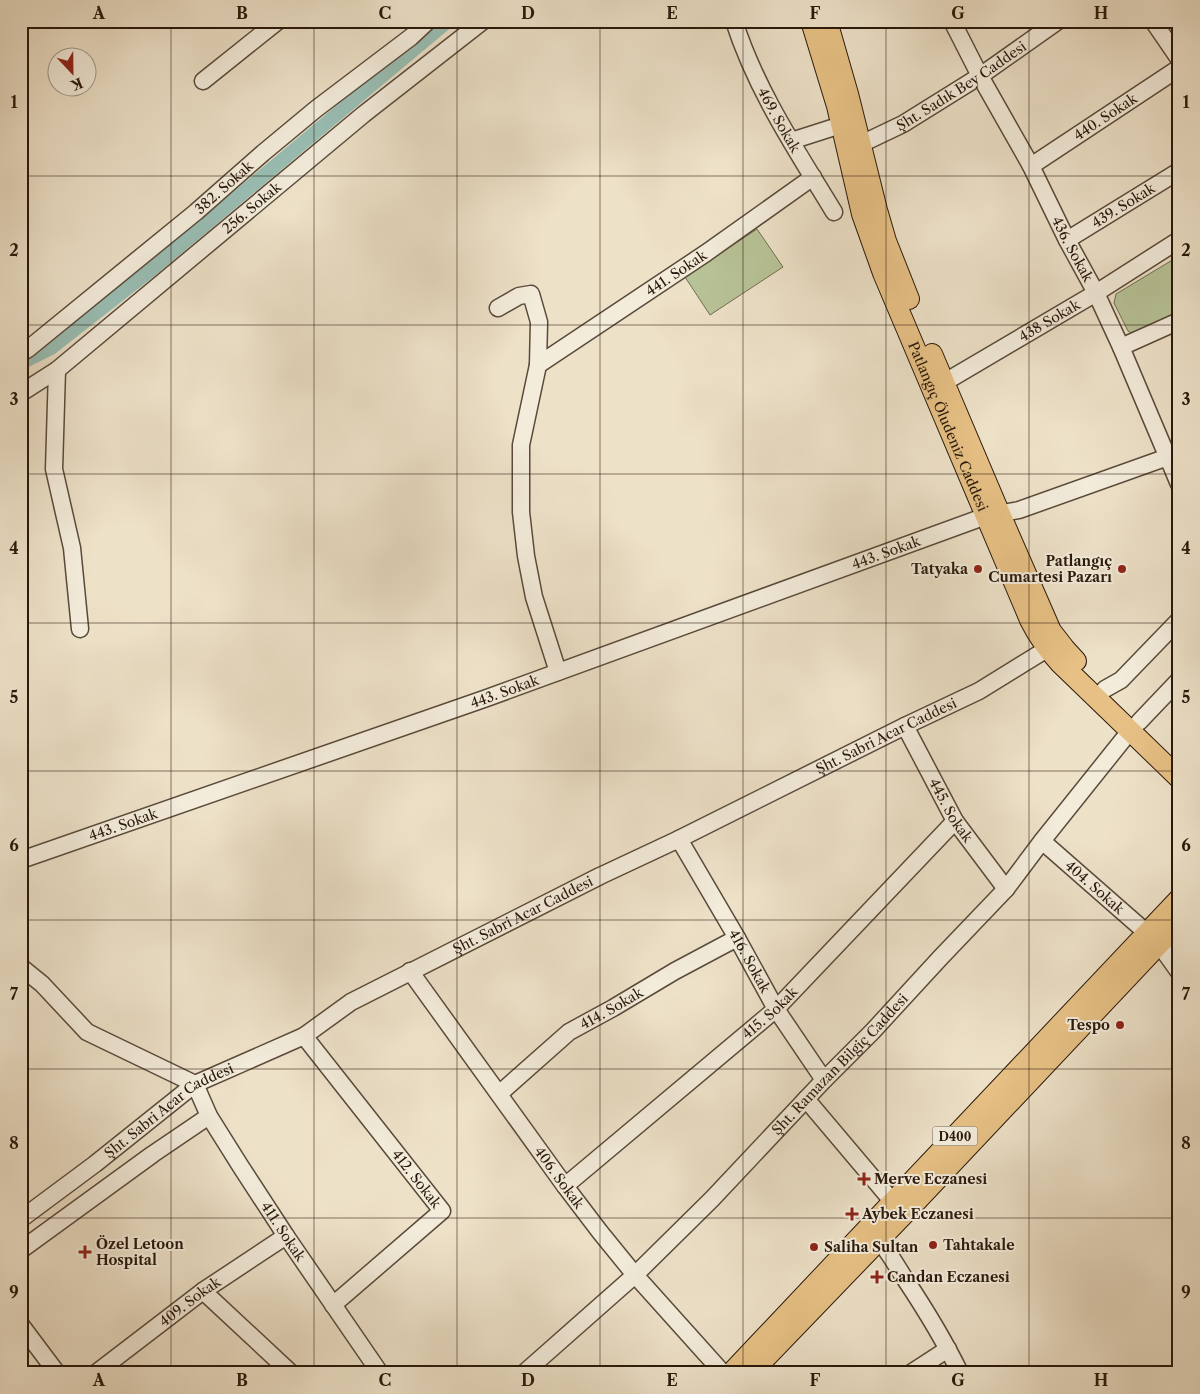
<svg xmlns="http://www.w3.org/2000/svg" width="1200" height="1394" font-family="'Libre Caslon Text',serif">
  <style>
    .green { fill: #b7c397; stroke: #706e51 }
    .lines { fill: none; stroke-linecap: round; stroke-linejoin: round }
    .canal { stroke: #99beb4; stroke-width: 14 }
    .minor-casing { stroke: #5a4a3a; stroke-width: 19 }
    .major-casing { stroke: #29180b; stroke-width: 22 }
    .minor { stroke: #f3ecdb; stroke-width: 16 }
    .major { stroke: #e6c084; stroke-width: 20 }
    .grid { fill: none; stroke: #29180b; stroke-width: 1; stroke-opacity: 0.55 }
    .poi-dot { fill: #8f2418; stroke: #f3ecdb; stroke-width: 2 }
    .labels { text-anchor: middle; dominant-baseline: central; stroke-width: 4; stroke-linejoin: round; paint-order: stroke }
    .shield { fill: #f3ecdb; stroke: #665849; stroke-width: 1 }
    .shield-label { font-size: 12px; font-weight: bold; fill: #29180b }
    .street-label { font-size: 14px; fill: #29180b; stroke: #f3ecdb }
    .poi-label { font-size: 14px; font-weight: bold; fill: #29180b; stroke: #f3ecdb; text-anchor: start }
    .neatline { fill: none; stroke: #29180b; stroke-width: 2 }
    .grid-label { font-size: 16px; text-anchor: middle; font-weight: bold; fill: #29180b }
  </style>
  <rect width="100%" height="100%" fill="#ede1c8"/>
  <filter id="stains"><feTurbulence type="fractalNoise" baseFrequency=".004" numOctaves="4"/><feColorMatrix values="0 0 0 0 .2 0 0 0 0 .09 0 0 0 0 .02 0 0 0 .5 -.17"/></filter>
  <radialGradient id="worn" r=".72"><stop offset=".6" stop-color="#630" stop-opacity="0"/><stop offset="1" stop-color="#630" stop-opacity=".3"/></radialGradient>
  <g class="green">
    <polygon points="757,229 783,267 710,315 685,277"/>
    <polygon points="1179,256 1179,314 1135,335 1128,331 1114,303 1116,294"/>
  </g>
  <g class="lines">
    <polyline class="canal" points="21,363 51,348 152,269 448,21"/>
    <defs>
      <g id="minor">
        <path id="s1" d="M734 21C756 90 797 151 834 212"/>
        <path id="s2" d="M952 21 980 76 1031 166 1067 240 1096 293 1121 347 1179 484"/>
        <polyline points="1153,21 1179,59"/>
        <polyline points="203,81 278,21"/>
        <polyline points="791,141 841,125"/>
        <path id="s3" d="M861 144 903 124 980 76 1058 21"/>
        <path id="s4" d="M1031 166 1179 68"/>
        <path id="s5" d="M1067 240 1179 171"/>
        <polyline points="498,308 519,296 531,294 539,322 538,365 521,445 521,512 526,556 534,597 558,672"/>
        <polyline points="1121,347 1179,321"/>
        <path id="s6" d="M21 353 28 349 196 212 263 153 316 109 411 37 428 21"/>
        <path id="s7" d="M538 365 706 253 813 177"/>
        <polyline points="57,370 54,469 72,548 80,629"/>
        <path id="s8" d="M945 382 1096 293 1179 240"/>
        <path id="s9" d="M21 393 57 370 364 114 483 21"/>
        <polyline points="1105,689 1121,680 1179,620"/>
        <polyline points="1139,722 1179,680"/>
        <path id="s10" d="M905 726 955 821 1006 889"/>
        <path id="s11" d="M679 839 737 938 776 1009 824 1080"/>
        <path id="s12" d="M1042 841 1147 933"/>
        <path id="s13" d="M21 860 484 699 986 516 1019 510 1179 453"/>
        <polyline points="1159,944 1179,972"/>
        <path id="s14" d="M21 967 42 984 87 1032 195 1084 209 1116 241 1167 286 1236 380 1373"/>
        <path id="s15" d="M410 971 565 1186 600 1232 635 1275 723 1373"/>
        <path id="s16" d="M304 1036 442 1211 333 1305"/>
        <path id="s17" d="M499 1094 569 1032 613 1008 675 971 737 938"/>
        <polyline points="806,1099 893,1202"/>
        <path id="s18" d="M565 1186 776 1009 955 821"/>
        <path id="s19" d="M21 1219 95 1164 195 1084 304 1036 351 1002 600 876 679 839 905 726 979 691 1047 649"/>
        <path d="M871 1231C885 1245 894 1262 905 1279 925 1309 944 1340 960 1373"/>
        <polyline points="21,1250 153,1154 209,1116"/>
        <polyline points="203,1291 291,1373"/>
        <polyline points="21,1325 57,1373"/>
        <path id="s20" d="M96 1373 203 1291 286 1236"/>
        <path id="s21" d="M524 1373 635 1275 712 1199 824 1080 872 1032 941 957 1006 889 1042 841 1130 731"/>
        <polyline points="911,1373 948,1349"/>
      </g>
      <g id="major">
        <path id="s22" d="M811 21 837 106 862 214 883 273 1030 620C1038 636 1048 650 1060 663L1179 778"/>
        <polyline points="827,21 848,94 877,210 886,241 909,299"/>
        <polyline points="932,354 1000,514 1051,631 1065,649 1076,661"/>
        <polyline points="731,1373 1179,899"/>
        <polyline points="751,1373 909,1209 1179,923"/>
      </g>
    </defs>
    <use href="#minor" class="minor-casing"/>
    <use href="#major" class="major-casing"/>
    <use href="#minor" class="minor"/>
    <use href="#major" class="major"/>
  </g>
  <path class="grid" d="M171 21V1373M314 21V1373M457 21V1373M600 21V1373M743 21V1373M886 21V1373M1029 21V1373M21 176H1179M21 325H1179M21 474H1179M21 623H1179M21 771H1179M21 920H1179M21 1069H1179M21 1218H1179"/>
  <g class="poi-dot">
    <circle cx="978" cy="569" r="5"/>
    <circle cx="1122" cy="569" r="5"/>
    <circle cx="1120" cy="1025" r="5"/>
    <path d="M861.5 1171.5h5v5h5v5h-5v5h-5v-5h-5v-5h5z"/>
    <path d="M849.5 1206.5h5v5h5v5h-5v5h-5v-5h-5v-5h5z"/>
    <circle cx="933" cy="1245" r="5"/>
    <circle cx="814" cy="1247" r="5"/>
    <path d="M82.5 1244.5h5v5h5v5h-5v5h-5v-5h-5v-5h5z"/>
    <path d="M874.5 1269.5h5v5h5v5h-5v5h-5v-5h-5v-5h5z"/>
  </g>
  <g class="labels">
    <rect class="shield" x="932.5" y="1126.5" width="45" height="19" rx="4"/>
    <g class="shield-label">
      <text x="955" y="1136">D400</text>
    </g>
    <g class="street-label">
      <text stroke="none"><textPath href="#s3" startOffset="116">Şht. Sadık Bey Caddesi</textPath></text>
      <text stroke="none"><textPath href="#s4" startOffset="89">440. Sokak</textPath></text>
      <text stroke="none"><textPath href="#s1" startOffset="109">469. Sokak</textPath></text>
      <text stroke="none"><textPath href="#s6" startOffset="262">382. Sokak</textPath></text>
      <text stroke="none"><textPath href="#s5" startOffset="66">439. Sokak</textPath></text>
      <text stroke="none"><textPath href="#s9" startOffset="296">256. Sokak</textPath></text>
      <text stroke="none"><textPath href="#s2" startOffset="258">436. Sokak</textPath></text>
      <text stroke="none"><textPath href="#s7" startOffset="166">441. Sokak</textPath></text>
      <text stroke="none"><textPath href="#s8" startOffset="121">438 Sokak</textPath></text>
      <text stroke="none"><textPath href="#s22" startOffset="429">Patlangıç Öludeniz Caddesi</textPath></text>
      <text stroke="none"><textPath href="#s13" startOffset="918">443. Sokak</textPath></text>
      <text stroke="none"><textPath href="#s13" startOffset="512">443. Sokak</textPath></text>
      <text stroke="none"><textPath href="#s19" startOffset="995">Şht. Sabri Acar Caddesi</textPath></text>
      <text stroke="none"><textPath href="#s10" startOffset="96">445. Sokak</textPath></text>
      <text stroke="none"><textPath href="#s13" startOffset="108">443. Sokak</textPath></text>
      <text stroke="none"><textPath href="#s12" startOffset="70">404. Sokak</textPath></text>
      <text stroke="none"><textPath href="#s19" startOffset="590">Şht. Sabri Acar Caddesi</textPath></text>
      <text stroke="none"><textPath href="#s11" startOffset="141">416. Sokak</textPath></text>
      <text stroke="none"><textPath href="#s17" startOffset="142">414. Sokak</textPath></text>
      <text stroke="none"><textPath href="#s18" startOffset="268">415. Sokak</textPath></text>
      <text stroke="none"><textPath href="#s21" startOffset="442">Şht. Ramazan Bilgiç Caddesi</textPath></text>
      <text stroke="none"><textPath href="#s19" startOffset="184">Şht. Sabri Acar Caddesi</textPath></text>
      <text stroke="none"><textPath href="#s15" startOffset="255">406. Sokak</textPath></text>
      <text stroke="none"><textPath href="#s16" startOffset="182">412. Sokak</textPath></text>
      <text stroke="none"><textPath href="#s14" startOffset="385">411. Sokak</textPath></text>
      <text stroke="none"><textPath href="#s20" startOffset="118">409. Sokak</textPath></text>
    </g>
    <g class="poi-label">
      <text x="1112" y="561" text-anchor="end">Patlangıç<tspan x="1112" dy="16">Cumartesi Pazarı</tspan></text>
      <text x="968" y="569" text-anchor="end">Tatyaka</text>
      <text x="1110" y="1025" text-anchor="end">Tespo</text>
      <text x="874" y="1179">Merve Eczanesi</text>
      <text x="862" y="1214">Aybek Eczanesi</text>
      <text x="96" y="1244">Özel Letoon<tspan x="96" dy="16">Hospital</tspan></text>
      <text x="943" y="1245">Tahtakale</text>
      <text x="824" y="1247">Saliha Sultan</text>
      <text x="887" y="1277">Candan Eczanesi</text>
    </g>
  </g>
  <rect width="1200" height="1394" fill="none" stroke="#ede1c8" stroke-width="55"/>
  <g transform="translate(72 72) rotate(158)"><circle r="24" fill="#f3ecdb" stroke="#a29788"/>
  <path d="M0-4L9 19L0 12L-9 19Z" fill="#8f2418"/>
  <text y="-8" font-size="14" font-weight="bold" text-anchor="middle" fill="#29180b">K</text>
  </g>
  <rect x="28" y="28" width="1144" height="1338" class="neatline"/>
  <g class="grid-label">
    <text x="99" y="19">A</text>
    <text x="242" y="19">B</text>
    <text x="385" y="19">C</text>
    <text x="528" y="19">D</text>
    <text x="672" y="19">E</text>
    <text x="815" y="19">F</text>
    <text x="958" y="19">G</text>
    <text x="1101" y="19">H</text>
    <text x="14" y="108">1</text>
    <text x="1186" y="108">1</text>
    <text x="14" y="256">2</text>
    <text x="1186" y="256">2</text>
    <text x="14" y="405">3</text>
    <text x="1186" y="405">3</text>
    <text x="14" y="554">4</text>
    <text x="1186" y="554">4</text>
    <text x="14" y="703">5</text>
    <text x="1186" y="703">5</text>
    <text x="14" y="851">6</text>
    <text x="1186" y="851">6</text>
    <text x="14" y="1000">7</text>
    <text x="1186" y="1000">7</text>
    <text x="14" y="1149">8</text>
    <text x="1186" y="1149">8</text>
    <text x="14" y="1298">9</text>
    <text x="1186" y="1298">9</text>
    <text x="99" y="1386">A</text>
    <text x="242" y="1386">B</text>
    <text x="385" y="1386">C</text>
    <text x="528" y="1386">D</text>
    <text x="672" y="1386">E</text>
    <text x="815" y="1386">F</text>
    <text x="958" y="1386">G</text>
    <text x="1101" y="1386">H</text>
  </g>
  <rect width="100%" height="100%" filter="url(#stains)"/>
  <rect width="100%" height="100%" fill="url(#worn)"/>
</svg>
